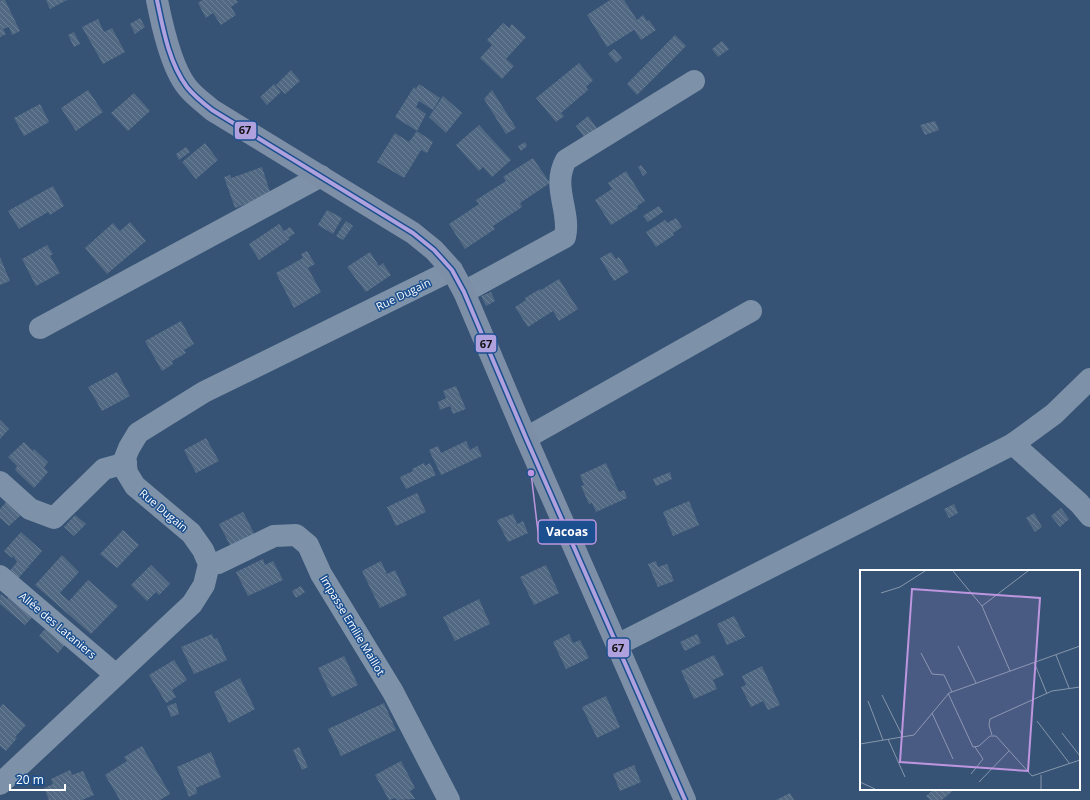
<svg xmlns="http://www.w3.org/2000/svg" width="1090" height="800" font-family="'Open Sans',sans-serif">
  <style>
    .building { fill: url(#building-back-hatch) }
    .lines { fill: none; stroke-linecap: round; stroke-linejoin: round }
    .minor { stroke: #7d92a8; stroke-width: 22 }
    .major { stroke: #7d8ea7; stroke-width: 22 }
    .bus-1-casing { stroke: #1b4f8f; stroke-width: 7 }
    .bus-1 { stroke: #aea1dd; stroke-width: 4 }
    .labels { text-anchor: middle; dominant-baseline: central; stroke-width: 3; stroke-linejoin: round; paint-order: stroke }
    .street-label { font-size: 11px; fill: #fff; stroke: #1b4f8f }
    .inset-road { fill: none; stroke: #8697ac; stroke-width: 1 }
    .view { fill: #bd96df; fill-opacity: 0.15; stroke: #bd96df; stroke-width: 2 }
    .inset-edge { fill: none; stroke: #fff; stroke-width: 2 }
    .leader { fill: none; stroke: #bd96df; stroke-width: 1.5 }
    .callout-dot { fill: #bd96df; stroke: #1b4f8f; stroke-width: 1.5 }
    .callout { fill: #1b4f8f; stroke: #bd96df; stroke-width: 1.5 }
    .callout-label { font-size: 12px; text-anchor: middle; font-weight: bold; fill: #fff }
    .line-badge { stroke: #1b4f8f; stroke-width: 1.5 }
    .pale-badge-label { font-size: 11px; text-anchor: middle; font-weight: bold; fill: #111 }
  </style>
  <defs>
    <pattern id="building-back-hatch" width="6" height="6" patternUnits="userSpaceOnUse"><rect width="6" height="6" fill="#526984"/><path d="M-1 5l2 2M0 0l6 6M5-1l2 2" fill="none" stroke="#6c8096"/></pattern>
  </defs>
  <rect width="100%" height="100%" fill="#365274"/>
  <g class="building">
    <polygon points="2,0 5,0 20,31 12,35 9,27 3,29 6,34 0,37 0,1"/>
    <polygon points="46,0 67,0 50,9"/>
    <polygon points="202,0 236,0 238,2 231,7 236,15 221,25 213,13 206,18 198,3"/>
    <polygon points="610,0 624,0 637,20 643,15 647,21 649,20 656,30 641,40 634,30 607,47 587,15"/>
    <polygon points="140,18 145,27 135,34 130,24"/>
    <polygon points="98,19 104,32 112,28 125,52 103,64 82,27"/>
    <polygon points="503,23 509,28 512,24 526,37 506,59 514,66 502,79 480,58 492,45 487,40"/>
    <polygon points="74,32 80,44 74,47 68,35"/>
    <polygon points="675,35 686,46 637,95 627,84"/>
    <polygon points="722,41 729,49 718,57 712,49"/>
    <polygon points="614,49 622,58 616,63 608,54"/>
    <polygon points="579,63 593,80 586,87 588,90 561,113 564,116 556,122 536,98"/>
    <polygon points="291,70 300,81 285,94 276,85"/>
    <polygon points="274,84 281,92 267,105 260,97"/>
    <polygon points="419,84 440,98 433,110 419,101 416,107 426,114 417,131 395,117 414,87 416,89"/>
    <polygon points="88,90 103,112 76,131 61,108"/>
    <polygon points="492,90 516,128 506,134 484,99"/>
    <polygon points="134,93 150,111 128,131 111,113"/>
    <polygon points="443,96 462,113 446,133 429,117"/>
    <polygon points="40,104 49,122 24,136 14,118"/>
    <polygon points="588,116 599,131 587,141 576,126"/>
    <polygon points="935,121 939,130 925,135 920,125"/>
    <polygon points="479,125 511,160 492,177 483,167 479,171 456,145"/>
    <polygon points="417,131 433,142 427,153 421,150 404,178 377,162 395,133 409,142"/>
    <polygon points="525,142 527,146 521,151 518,146"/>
    <polygon points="205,143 218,160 196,179 182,162"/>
    <polygon points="186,147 190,152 179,160 176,154"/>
    <polygon points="533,158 550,183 520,203 522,207 493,226 495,229 465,249 449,224 479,204 476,200 506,181 503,177"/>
    <polygon points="641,165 647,173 643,176 638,167"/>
    <polygon points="262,167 271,195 235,208 224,177 230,175 231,178"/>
    <polygon points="626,171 645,201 637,206 638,208 611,225 595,200 612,189 608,183"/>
    <polygon points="53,186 64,206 50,215 48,212 19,229 8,211"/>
    <polygon points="659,206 663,212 648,222 643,216"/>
    <polygon points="327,210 342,218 333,234 318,225"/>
    <polygon points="676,218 682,227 673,233 674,235 656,247 646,232 665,220 667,223"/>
    <polygon points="346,221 353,226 343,240 336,236"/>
    <polygon points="130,222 146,241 107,274 85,248 113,223 120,231"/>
    <polygon points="279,224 284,231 290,227 295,233 288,238 290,239 259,260 249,244"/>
    <polygon points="47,245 53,254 50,256 60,273 36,286 22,259"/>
    <polygon points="307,251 315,264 308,268 321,292 294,308 276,273 303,258 301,254"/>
    <polygon points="370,252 379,266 383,263 391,275 366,292 347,267"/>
    <polygon points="611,252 616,259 619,257 629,272 614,281 600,258"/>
    <polygon points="0,257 10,281 0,285"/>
    <polygon points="559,279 578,309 559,321 553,311 528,327 515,307 526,300 525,298 540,289 541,290"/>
    <polygon points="491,292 495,301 486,306 481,296"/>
    <polygon points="181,321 194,344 184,350 186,353 172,361 173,364 162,371 145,341"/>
    <polygon points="117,372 130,396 102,411 88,387"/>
    <polygon points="456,386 466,409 453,414 450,406 440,410 438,402 446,398 443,391"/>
    <polygon points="0,420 9,429 0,439"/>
    <polygon points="206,438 219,461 196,473 184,450"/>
    <polygon points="466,441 470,450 477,446 482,456 441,475 429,450 438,446 441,453"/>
    <polygon points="24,442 33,451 34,449 48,462 44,468 48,472 34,488 15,470 17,466 8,457"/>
    <polygon points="424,463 425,466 430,463 436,475 406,489 400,477 413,471 412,469"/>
    <polygon points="606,463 619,492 624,490 627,498 596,512 592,503 589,504 581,486 584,485 580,475"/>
    <polygon points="670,472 672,479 656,486 653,479"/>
    <polygon points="417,493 426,512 396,526 387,507"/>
    <polygon points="7,501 22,514 9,526 0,518 0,509"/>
    <polygon points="689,501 699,525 673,536 663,512"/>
    <polygon points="954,504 958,513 949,518 944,509"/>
    <polygon points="1061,508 1069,519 1060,527 1051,516"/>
    <polygon points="243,512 256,537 232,549 219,524"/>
    <polygon points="1034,513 1042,527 1035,532 1026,518"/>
    <polygon points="513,514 517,524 523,521 528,533 508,542 497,520"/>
    <polygon points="75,515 86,524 74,536 64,527"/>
    <polygon points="123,530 139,545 117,568 100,554"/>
    <polygon points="21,532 42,551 16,581 8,573 17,562 13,556 12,558 4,551"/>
    <polygon points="62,555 79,572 60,593 69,601 88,580 118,606 91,634 35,585"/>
    <polygon points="263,559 265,565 273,561 283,580 248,596 236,572"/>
    <polygon points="381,561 387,574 395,570 407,595 380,608 362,571"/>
    <polygon points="656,561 658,567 667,564 674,581 658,587 648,564"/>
    <polygon points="151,565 170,584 159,595 156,592 147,601 131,585"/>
    <polygon points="546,565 559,593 534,605 520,577"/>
    <polygon points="301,586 305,592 296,598 292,591"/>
    <polygon points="13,592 37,612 25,625 0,604 0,596 1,594 7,599"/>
    <polygon points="479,599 490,624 455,641 443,617"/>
    <polygon points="734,616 745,637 727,645 717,624"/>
    <polygon points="45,629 70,639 58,653 39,636"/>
    <polygon points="212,634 214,639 217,638 227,660 194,674 181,647"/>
    <polygon points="569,634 573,643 580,640 589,658 566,669 553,642"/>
    <polygon points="697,634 701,643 685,651 680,642"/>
    <polygon points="714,655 724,675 713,680 717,689 694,699 681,671"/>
    <polygon points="344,656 358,685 332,697 318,668"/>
    <polygon points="174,660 187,680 172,690 176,697 166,703 149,675"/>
    <polygon points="762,666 780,705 768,710 763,701 751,707 741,687 746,685 742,676"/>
    <polygon points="240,678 255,709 229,723 214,692"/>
    <polygon points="606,696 620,727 597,738 582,707"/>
    <polygon points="176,703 179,714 171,717 167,706"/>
    <polygon points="384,703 396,730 341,756 328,729"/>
    <polygon points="3,704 26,725 15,737 17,738 6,751 0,746 0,707"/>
    <polygon points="142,746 170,794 160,800 120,800 105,775 127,761 124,757"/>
    <polygon points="299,747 308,767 302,770 293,750"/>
    <polygon points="211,752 221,777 196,788 197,793 189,797 177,767"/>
    <polygon points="401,761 415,788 410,791 415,799 397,800 396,798 389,800 375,775"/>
    <polygon points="634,765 641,782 620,791 613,774"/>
    <polygon points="70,770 72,775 83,771 94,795 82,800 49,800 44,788 53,784 51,779"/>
    <polygon points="934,789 955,789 942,800 930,800 926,796"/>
    <polygon points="790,793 794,800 776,800"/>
  </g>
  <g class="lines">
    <g class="minor">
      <path d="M464 292 565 237C571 211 551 187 566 160L694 81"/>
      <polyline points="40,328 321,176"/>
      <polyline points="526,438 751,311"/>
      <polyline points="1013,444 1079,503 1090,516"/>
      <polyline points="0,482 30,509 54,518 104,469 126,463"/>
      <polyline points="209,564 218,563 274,536 296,535 308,545 321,574 393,692 449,800"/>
      <polyline points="0,576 116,675"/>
      <polyline points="617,645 1013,444 1054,414 1090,379"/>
      <polyline points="0,784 192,604 204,585 209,564 203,550 191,533 135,486 127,473 125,458 129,448 138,433 204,392 452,270"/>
    </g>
    <path class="major" d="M157 0C162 25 171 67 187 87 194 96 204 103 212 110L413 233 434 250 452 270 464 292 526 438 685 800"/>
    <defs>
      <path id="bus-1" d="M157 0C163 29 169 63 187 87 194 96 203 103 212 110L413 233 434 250 452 270 464 292 526 438 685 800"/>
    </defs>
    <use href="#bus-1" class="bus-1-casing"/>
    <use href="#bus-1" class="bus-1"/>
  </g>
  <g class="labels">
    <g class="street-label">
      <text transform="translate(403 294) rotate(-26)">Rue Dugain</text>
      <text transform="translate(164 510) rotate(40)">Rue Dugain</text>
      <text transform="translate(58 625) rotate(40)">Allée des Lataniers</text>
      <text transform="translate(353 625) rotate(59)">Impasse Emilie Maillot</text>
    </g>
  </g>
  <g transform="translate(860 570)">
    <rect width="220" height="220" fill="#365274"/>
    <path class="inset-road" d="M93 1 122 36 150 101M21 23 40 17 65 1M122 36 168 1M98 76 116 113M61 83 72 104 84 105 92 122M196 85 209 118M174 92 187 124M88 123 113 177 119 176 130 166H136L172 206 220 190M22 125 43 167M8 131 23 170M72 143 93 189M177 151 210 194M202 163 220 186M132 165 129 155 130 149 192 121 220 117M28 169 45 207M0 174 54 165 89 123 220 76M111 204 123 189 115 177M0 212 15 219M119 212 149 181M181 219V205"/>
    <path class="view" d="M52 19 180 28 168 201 40 192Z"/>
    <rect width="220" height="220" class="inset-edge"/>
  </g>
  <path class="leader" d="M531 473L538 532"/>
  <circle class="callout-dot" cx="531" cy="473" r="4"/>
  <rect class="callout" x="538" y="520" width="58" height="24" rx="4"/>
  <g class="callout-label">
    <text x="567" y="536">Vacoas</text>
  </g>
  <g class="line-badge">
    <rect x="234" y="121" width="23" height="19" rx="4" fill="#aea1dd"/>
    <rect x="475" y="334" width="22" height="19" rx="4" fill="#aea1dd"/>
    <rect x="607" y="638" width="23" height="20" rx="4" fill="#aea1dd"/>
  </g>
  <g class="pale-badge-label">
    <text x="245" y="134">67</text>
    <text x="486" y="348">67</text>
    <text x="618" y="652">67</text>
  </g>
  <path d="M10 784v6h55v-6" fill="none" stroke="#ffffff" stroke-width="2"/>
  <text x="16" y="784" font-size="12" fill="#ffffff" stroke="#1b4f8f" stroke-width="3" paint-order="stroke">20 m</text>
</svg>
